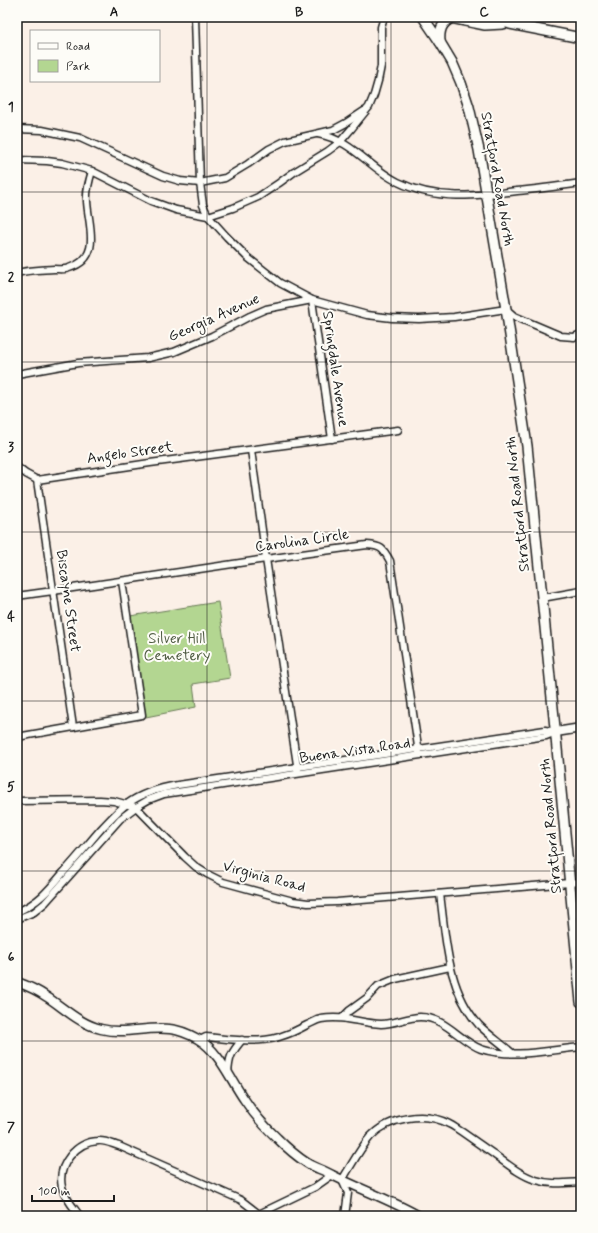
<svg xmlns="http://www.w3.org/2000/svg" width="598" height="1233" font-family="Mynerve,sans-serif">
  <style>
    .green { fill: #b3d691; stroke: #687956 }
    .lines { fill: none; stroke-linecap: round; stroke-linejoin: round }
    .minor-casing { stroke: #1c1c1c; stroke-width: 9 }
    .tertiary-casing { stroke: #1c1c1c; stroke-width: 11 }
    .secondary-casing { stroke: #1c1c1c; stroke-width: 12 }
    .minor { stroke: #fdfcf7; stroke-width: 6 }
    .tertiary { stroke: #fdfcf7; stroke-width: 8 }
    .secondary { stroke: #fdfcf7; stroke-width: 9 }
    .grid { fill: none; stroke: #1c1c1c; stroke-width: 1; stroke-opacity: 0.55 }
    .labels { text-anchor: middle; dominant-baseline: central; stroke-width: 4; stroke-linejoin: round; paint-order: stroke }
    .street-label { font-size: 15px; fill: #1c1c1c; stroke: #fdfcf7 }
    .park-label { font-size: 15px; fill: #515d45; stroke: #fdfcf7 }
    .neatline { fill: none; stroke: #1c1c1c; stroke-width: 1.5 }
    .grid-label { font-size: 13px; text-anchor: middle; font-weight: bold; fill: #1c1c1c }
  </style>
  <rect width="100%" height="100%" fill="#fbf0e7"/>
  <filter id="ink" filterUnits="userSpaceOnUse"><feTurbulence type="fractalNoise" baseFrequency=".025" numOctaves="2"/><feDisplacementMap in="SourceGraphic" scale="8" xChannelSelector="R" yChannelSelector="G"/><feConvolveMatrix kernelMatrix="1 2 1 2 8 2 1 2 1" color-interpolation-filters="sRGB"/></filter>
  <g filter="url(#ink)">
    <polygon class="green" points="218,602 230,678 193,684 196,707 146,717 130,616"/>
    <g class="lines">
      <defs>
        <g id="minor">
          <polyline points="195,17 200,183 203,205 208,216 227,237 247,257 280,283 312,300 332,439"/>
          <polyline points="17,129 42,130 80,138 163,176 180,181 200,183 225,178 248,164 269,149 285,141 333,130 346,123 364,111"/>
          <path d="M318 134C352 140 369 168 398 182 436 201 477 196 517 191 539 189 560 186 581 183"/>
          <polyline points="17,160 47,161 62,163 92,171 151,201 176,210 208,216 233,208 258,197 279,183 294,172 328,151 340,142 352,128 369,107 374,95 378,81 381,66 381,27 384,17"/>
          <path d="M17 273C29 270 41 270 54 269 59 269 65 270 69 268 103 258 88 225 87 201 86 191 89 181 92 171"/>
          <polyline points="17,374 78,363 148,358 174,352 212,336 250,316 266,309 312,300 367,315 392,318 419,319 454,317 506,309 514,316 561,336 574,337 581,334"/>
          <polyline points="251,450 266,559 298,771"/>
          <polyline points="17,467 26,474 37,480 150,463 398,430"/>
          <polyline points="37,480 73,727"/>
          <path d="M17 596 53 591 266 559 367 545C381 546 383 548 390 561L419 753"/>
          <polyline points="542,598 581,591"/>
          <polyline points="17,737 142,715 122,581"/>
          <polyline points="17,801 100,800 114,801 136,807 185,857 196,867 207,874 223,882 293,901 308,903 337,902 581,882"/>
          <path d="M440 894C446 939 447 990 479 1025 489 1035 501 1043 512 1053"/>
          <path d="M17 912C38 903 48 891 63 873 76 859 88 844 101 829 109 821 117 811 127 804 142 793 160 788 178 785L545 730 556 732"/>
          <polyline points="17,919 34,912 45,903 120,819 136,807 148,800 164,794 546,736 556,732"/>
          <polyline points="343,1017 349,1011 367,998 378,986 395,979 450,967"/>
          <path d="M200 1040 206 1037C230 1039 256 1044 279 1037 289 1034 298 1030 307 1025 312 1023 316 1020 321 1019 344 1015 359 1023 381 1024 395 1024 407 1017 420 1017 445 1017 460 1041 481 1049 512 1059 549 1050 581 1047"/>
          <path d="M228 1074C229 1057 231 1053 242 1040"/>
          <polyline points="259,1214 315,1187 332,1175"/>
          <path d="M80 1216C73 1207 65 1198 62 1187 57 1165 76 1142 98 1141 105 1140 112 1144 119 1146L241 1200 259 1214 260 1216"/>
          <path d="M345 1216 348 1193 342 1180C351 1166 359 1150 370 1137 389 1117 425 1111 449 1124 454 1126 458 1130 462 1132 472 1139 482 1146 492 1153 506 1163 520 1175 536 1180 551 1185 565 1183 581 1182"/>
        </g>
        <g id="tertiary">
          <polyline points="556,732 581,728"/>
          <path d="M17 982C28 986 37 990 47 997 64 1008 80 1024 101 1029 125 1035 146 1026 170 1029 180 1030 189 1034 198 1039 220 1052 230 1079 244 1099 253 1113 264 1126 277 1138 286 1147 296 1156 307 1163 315 1168 324 1170 332 1175 360 1189 391 1200 419 1216"/>
        </g>
        <g id="secondary">
          <polyline points="423,17 440,42 452,62 461,83 469,107 479,150 506,309 527,446 556,738 581,1002"/>
          <polyline points="446,17 485,25 503,24"/>
          <polyline points="489,17 510,24 581,38"/>
          <path d="M440 42C439 31 441 23 452 18"/>
        </g>
      </defs>
      <use href="#minor" class="minor-casing"/>
      <use href="#tertiary" class="tertiary-casing"/>
      <use href="#secondary" class="secondary-casing"/>
      <use href="#minor" class="minor"/>
      <use href="#tertiary" class="tertiary"/>
      <use href="#secondary" class="secondary"/>
    </g>
  </g>
  <path class="grid" d="M207 17V1216M391 17V1216M17 192H581M17 362H581M17 532H581M17 701H581M17 871H581M17 1041H581"/>
  <g class="labels">
    <g class="street-label">
      <text transform="translate(497 179) rotate(80)">Stratford Road North</text>
      <text transform="translate(214 318) rotate(-24)">Georgia Avenue</text>
      <text transform="translate(335 369) rotate(82)">Springdale Avenue</text>
      <text transform="translate(130 453) rotate(-8)">Angelo Street</text>
      <text transform="translate(518 504) rotate(-96)">Stratford Road North</text>
      <text transform="translate(302 541) rotate(-8)">Carolina Circle</text>
      <text transform="translate(68 601) rotate(82)">Biscayne Street</text>
      <text transform="translate(355 751) rotate(-8)">Buena Vista Road</text>
      <text transform="translate(551 826) rotate(-95)">Stratford Road North</text>
      <text transform="translate(264 877) rotate(15)">Virginia Road</text>
    </g>
    <g class="park-label">
      <text x="177" y="639">Silver Hill<tspan x="177" dy="17">Cemetery</tspan></text>
    </g>
  </g>
  <rect width="598" height="1233" fill="none" stroke="#fdfcf7" stroke-width="44"/>
  <rect x="30" y="30" width="130" height="52" fill="#fdfcf7" stroke="#a3a29f"/>
  <rect x="38" y="43" width="20" height="6" fill="#fdfcf7" stroke="#a3a29f"/>
  <text x="66" y="50" font-size="12" fill="#1c1c1c">Road</text>
  <rect x="38" y="60" width="20" height="12" fill="#b3d691" stroke="#a3a29f"/>
  <text x="66" y="70" font-size="12" fill="#1c1c1c">Park</text>
  <path d="M32 1195v6h82v-6" fill="none" stroke="#1c1c1c" stroke-width="2"/>
  <text x="38" y="1195" font-size="12" fill="#1c1c1c" stroke="#fdfcf7" stroke-width="3" paint-order="stroke">100 m</text>
  <rect x="22" y="22" width="554" height="1189" class="neatline"/>
  <g class="grid-label">
    <text x="114" y="16">A</text>
    <text x="299" y="16">B</text>
    <text x="484" y="16">C</text>
    <text x="11" y="111">1</text>
    <text x="11" y="281">2</text>
    <text x="11" y="451">3</text>
    <text x="11" y="621">4</text>
    <text x="11" y="791">5</text>
    <text x="11" y="961">6</text>
    <text x="11" y="1131">7</text>
  </g>
</svg>
